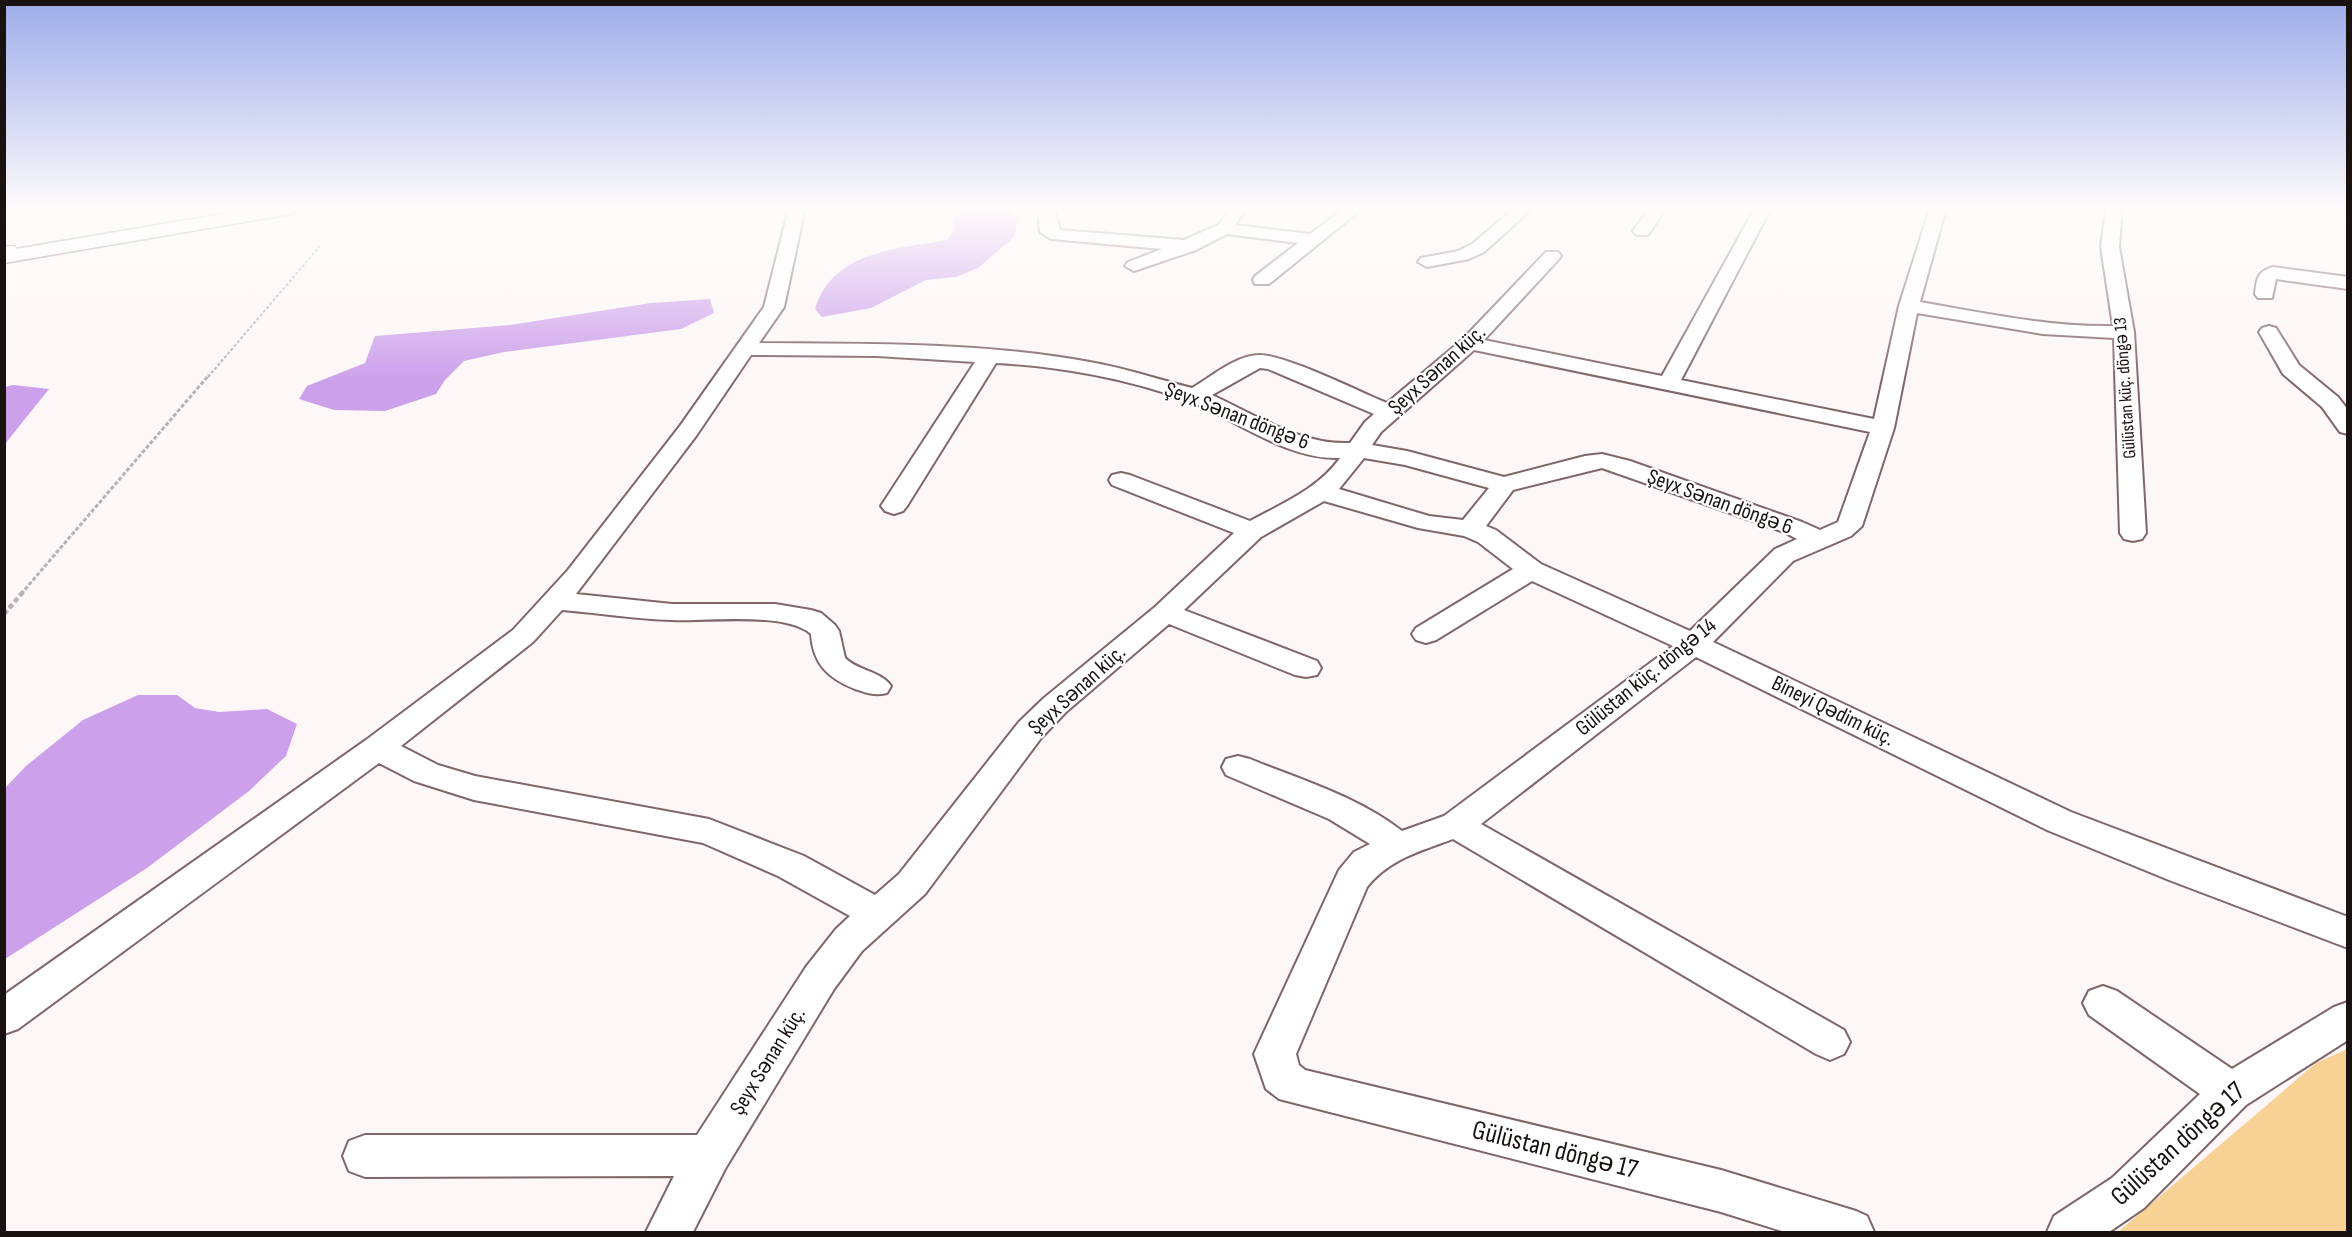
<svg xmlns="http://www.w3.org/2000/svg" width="2352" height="1237" font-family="'Sofia Sans Condensed',sans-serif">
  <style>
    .green { fill: #f8d195 }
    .water { fill: #cca0eb }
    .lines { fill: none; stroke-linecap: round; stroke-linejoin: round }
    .lane-casing { stroke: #7f6769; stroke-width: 2 }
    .street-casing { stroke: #7f6769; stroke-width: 4 }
    .primary-casing { stroke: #7f6769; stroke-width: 3 }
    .path-far2 { stroke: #b8b2b2; stroke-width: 2; stroke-dasharray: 3 2; stroke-linecap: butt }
    .path-far1 { stroke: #b8b2b2; stroke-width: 3; stroke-dasharray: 4 2; stroke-linecap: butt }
    .path { stroke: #b8b2b2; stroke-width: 4.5; stroke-dasharray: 5 3; stroke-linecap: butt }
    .lane { fill: #fff; fill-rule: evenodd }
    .street { fill: #fff; fill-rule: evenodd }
    .primary { fill: #fff; fill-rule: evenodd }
    .labels { text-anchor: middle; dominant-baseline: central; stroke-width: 4.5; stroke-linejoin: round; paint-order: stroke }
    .far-street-label { font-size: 18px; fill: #1a1111; stroke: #fff }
    .street-label { font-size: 22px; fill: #1a1111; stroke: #fff }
    .near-street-label { font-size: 27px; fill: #1a1111; stroke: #fff }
  </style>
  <rect width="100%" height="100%" fill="#fdf7f7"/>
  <polygon class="green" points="2347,1049 2347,1232 2118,1232 2316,1063"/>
  <g class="water">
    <path d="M979 208H1006L1018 219 1014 237 978 268 956 277 926 280 871 308 822 317 815 309C833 251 896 249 947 240L955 229 953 219 964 211Z"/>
    <polygon points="710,299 714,313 681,329 504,352 464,361 445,380 436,394 385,411 334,410 299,399 307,386 365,363 375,336 510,325 651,303"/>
    <polygon points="13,385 49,389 5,444 5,387"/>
    <polygon points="138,695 177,695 195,708 219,712 267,709 297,724 286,756 249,791 147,868 5,959 5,788 26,766 83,720"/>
  </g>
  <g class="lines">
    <defs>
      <polygon id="lane" points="4,246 14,246 18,249 14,252 4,252"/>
      <g id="street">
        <path d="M789 208H805L784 307 759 343C871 344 986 342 1095 363 1128 369 1160 380 1192 388 1211 377 1235 356 1258 355 1282 353 1360 392 1387 403L1463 339 1546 252H1558L1561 256 1558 260 1484 340 1662 376 1755 208H1771L1681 380 1874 419 1899 306 1930 208H1946L1920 302C1984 313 2048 327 2113 326L2101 247 2106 208H2122L2119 247 2134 332 2146 533 2142 539 2133 541 2124 539 2120 533 2114 338 2043 334 1917 313 1894 428 1862 526 1851 536 1793 561 1713 642 2071 812 2348 917V948L2169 880 2047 830 1696 657 1481 824 1844 1030 1850 1042 1844 1054 1830 1060 1816 1054 1453 839C1421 851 1389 859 1367 887L1296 1054 1299 1065 1305 1070 1721 1170 1856 1211 1867 1216 1874 1232H1785L1721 1212 1279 1099 1266 1089 1254 1054 1339 870 1354 852 1370 844 1329 819 1226 775 1222 767 1226 759 1238 756 1250 759C1301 780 1357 796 1402 831L1444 816 1673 646 1532 581 1436 640 1426 643 1416 640 1412 634 1416 628 1513 569 1478 542 1464 536 1418 528 1324 501 1261 537 1184 610 1317 661 1321 668 1317 675 1306 677 1295 675 1169 624 1066 712 1041 738 925 894 862 951 834 989 725 1169 693 1232H646L674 1176 365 1177 349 1171 343 1156 349 1141 365 1135H697L806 967 836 929 850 916 778 876 703 843 474 800 414 781 379 763 18 1029 4 1034V995L366 740 513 630 568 570 680 426 764 307ZM1474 350 1870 432 1838 522 1820 530 1802 522 1630 461 1602 454 1585 456 1504 477 1407 451 1372 445 1381 432ZM751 355 877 356 975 362 881 506 885 511 894 514 903 511 907 506 996 363C1058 366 1130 379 1188 401 1236 419 1286 460 1340 458 1318 489 1283 503 1250 521L1130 475 1121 473 1112 475 1109 480 1112 485 1234 533 1155 607 1044 698 1019 722 899 874 875 895 804 856 709 819 475 776 438 765 401 746 533 642 562 610C599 613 635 619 672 620 707 622 785 611 811 634 813 664 828 678 855 689 867 693 874 696 887 693L891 686C881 671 858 671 845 658L839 631 835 625 821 613 811 610 775 604H672L576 594 696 436ZM1260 368 1268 369 1374 414 1365 422 1350 443C1301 445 1255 415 1212 395ZM1364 458 1405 465 1489 488 1463 520 1429 516 1339 489ZM1602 468 1784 532 1797 539 1775 549 1690 631 1541 564 1496 530 1486 526 1513 490Z"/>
        <polygon points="1038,208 1054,208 1060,230 1184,240 1218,225 1231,208 1247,208 1235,225 1310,234 1345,208 1363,208 1269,284 1255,284 1253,280 1255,276 1298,243 1227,234 1196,250 1134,271 1125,266 1128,262 1162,249 1051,239 1040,232"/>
        <polygon points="1515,208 1533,208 1484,252 1469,259 1427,267 1418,262 1421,258 1458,251 1472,244"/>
        <polygon points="1650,208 1666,208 1648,235 1636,235 1633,231"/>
        <polygon points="2337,208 2348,208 2348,215"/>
        <path d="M2273 267 2348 277V289L2276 279 2272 298H2258L2255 294C2257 278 2257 272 2273 267Z"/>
        <polygon points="2269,326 2276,328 2299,365 2338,397 2348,410 2348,434 2340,432 2322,407 2283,374 2259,332 2262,328"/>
        <polygon points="2103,986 2117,991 2232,1069 2334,1007 2348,1002 2348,1040 2246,1105 2144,1208 2109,1232 2047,1232 2054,1216 2112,1178 2200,1094 2089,1015 2083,1003 2089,991"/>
      </g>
      <polygon id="primary" points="258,208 301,208 291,214 4,263 4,251"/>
    </defs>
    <use href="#lane" class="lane-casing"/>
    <use href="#street" class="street-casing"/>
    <use href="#primary" class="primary-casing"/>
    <polyline class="path-far2" points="208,377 320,246"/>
    <polyline class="path-far1" points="21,594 209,375"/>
    <polyline class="path" points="4,614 23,592"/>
    <use href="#lane" class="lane"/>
    <use href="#street" class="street"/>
    <use href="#primary" class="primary"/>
  </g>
  <linearGradient id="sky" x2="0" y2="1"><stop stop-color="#9dace9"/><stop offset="0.55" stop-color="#fefbfb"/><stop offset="1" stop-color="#fefbfb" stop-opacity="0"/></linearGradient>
  <rect width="2352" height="381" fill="url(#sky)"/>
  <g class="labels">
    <g class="far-street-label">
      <text transform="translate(2125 388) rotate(-94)">Gülüstan küç. döngə 13</text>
    </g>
    <g class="street-label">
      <text transform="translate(1437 370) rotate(-42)">Şeyx Sənan küç.</text>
      <text transform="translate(1237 416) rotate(21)">Şeyx Sənan döngə 6</text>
      <text transform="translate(1720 502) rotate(20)">Şeyx Sənan döngə 6</text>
      <text transform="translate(1646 677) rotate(-39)">Gülüstan küç. döngə 14</text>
      <text transform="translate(1077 690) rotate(-42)">Şeyx Sənan küç.</text>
      <text transform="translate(1833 711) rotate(26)">Bineyi Qədim küç.</text>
      <text transform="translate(768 1061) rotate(-58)">Şeyx Sənan küç.</text>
    </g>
    <g class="near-street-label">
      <text transform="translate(2178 1144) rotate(-42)">Gülüstan döngə 17</text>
      <text transform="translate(1555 1150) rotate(14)">Gülüstan döngə 17</text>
    </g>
  </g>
  <rect width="2352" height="1237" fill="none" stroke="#1a1111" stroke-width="12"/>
</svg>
